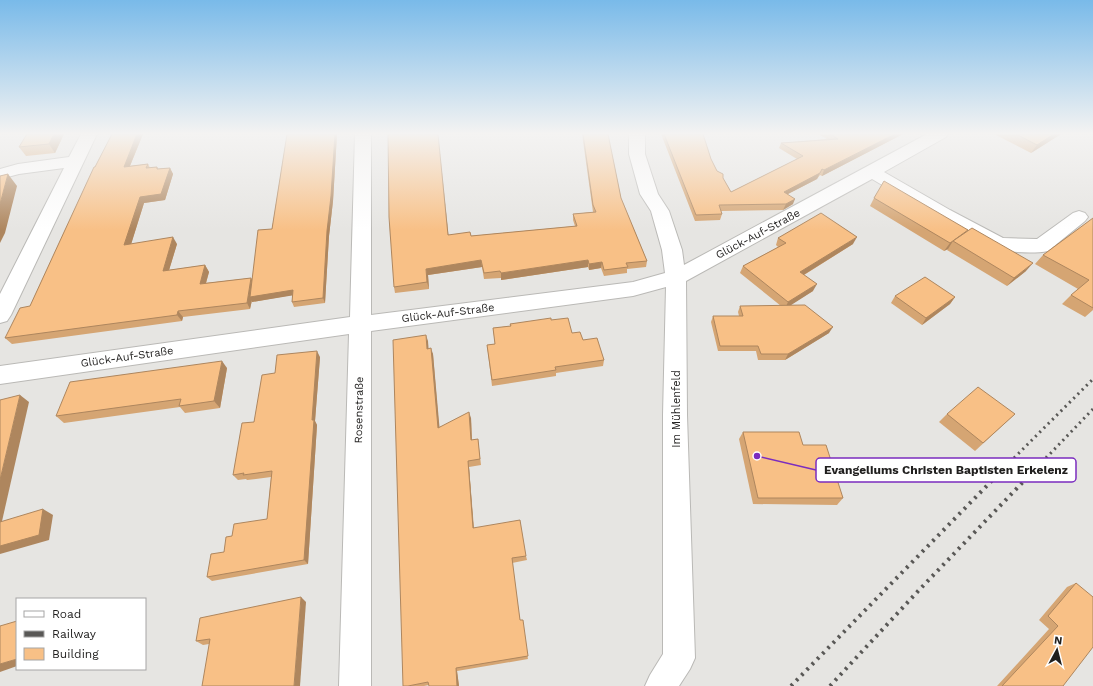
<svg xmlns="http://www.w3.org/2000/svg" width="1093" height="686" font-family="'Work Sans',sans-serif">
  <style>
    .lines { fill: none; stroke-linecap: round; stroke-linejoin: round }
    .minor-casing { stroke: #bab9b6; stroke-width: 2 }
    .minor { fill: #fff; fill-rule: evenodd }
    .rail-far1 { stroke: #595856; stroke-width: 3; stroke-dasharray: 2 4; stroke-linecap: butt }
    .rail { stroke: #595856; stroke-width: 4; stroke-dasharray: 2.5 5; stroke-linecap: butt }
    .wall { fill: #d5a573 }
    .shaded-wall { fill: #ae865e }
    .building { fill: #f8c086; stroke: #ae865e }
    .labels { text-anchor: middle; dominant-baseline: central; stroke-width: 4; stroke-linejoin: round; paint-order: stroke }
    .street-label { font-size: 11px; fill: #201f1e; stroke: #fff }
    .leader { fill: none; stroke: #7b2cbf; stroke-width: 1.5 }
    .callout-dot { fill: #7b2cbf; stroke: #fff; stroke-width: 1.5 }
    .callout { fill: #fff; stroke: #7b2cbf; stroke-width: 1.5 }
    .callout-label { font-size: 12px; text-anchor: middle; font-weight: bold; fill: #201f1e }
  </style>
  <rect width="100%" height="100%" fill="#e6e5e2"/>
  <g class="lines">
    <defs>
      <g id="minor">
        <polygon points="81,134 97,134 11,315 7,321 0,323 0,294 64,168 19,174 0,179 0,169 18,164 69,157"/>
        <path d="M355 134H371V315L633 282 665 273 662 250 651 211 640 194 629 154V134H645V154L658 194 669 211 682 250 684 265 927 134H948L946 137 884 172 950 210 1003 238 1037 239 1073 213 1079 211 1085 213 1088 217 1085 221 1048 251C1034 254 1007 252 993 249L938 218 872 179 686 281 687 415 695 658 690 669 679 686H645L650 675 663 654V415L666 287 633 296 371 331V686H339L349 334 0 384V366L350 317Z"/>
      </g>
    </defs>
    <use href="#minor" class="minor-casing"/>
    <use href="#minor" class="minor"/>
    <g class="rail-far1">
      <polyline points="1014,458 1093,379"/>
      <polyline points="1046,458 1093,409"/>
    </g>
    <g class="rail">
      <polyline points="791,686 1015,457"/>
      <polyline points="830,686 920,589 1047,457"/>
    </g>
  </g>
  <g class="wall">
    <polygon points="27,134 64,134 55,153 26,156 19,147"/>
    <polygon points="112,134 143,134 130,166 148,164 150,168 157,167 158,169 170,168 173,174 165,200 144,203 131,244 177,244 169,270 205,265 209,272 206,283 251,278 252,280 272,229 287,134 337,134 333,201 329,236 325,303 294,307 292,302 292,295 252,302 252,300 250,309 183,317 182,321 12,344 5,338 30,306 95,167"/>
    <polygon points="582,134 608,134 621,198 647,261 646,267 627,269 627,273 604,276 601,268 589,270 588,267 501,280 501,278 484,279 482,267 428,275 429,289 395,293 394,287 448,235 471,236 575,226 573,220 573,214 593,212"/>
    <polygon points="661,134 703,134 711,159 717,171 723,178 731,192 797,159 779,148 781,143 827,139 818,134 903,134 822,176 820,175 817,179 788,194 793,204 783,210 721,211 722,214 720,220 695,221"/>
    <polygon points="994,134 1061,134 1031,153"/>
    <polygon points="874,198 968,230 967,232 1026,271 1007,286 947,250 948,249 944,251 870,206"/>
    <polygon points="1093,218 1093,310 1085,317 1062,304 1071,295 1078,289 1035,264 1043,255"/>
    <polygon points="778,238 853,244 804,275 813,291 790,305 829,333 785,360 758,360 756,351 718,351 711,322 713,316 739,316 738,312 740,306 781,306 740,273 743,266 778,247 776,245"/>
    <polygon points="895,296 955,297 950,304 922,325 891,303"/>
    <polygon points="551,320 583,340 604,360 603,366 556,373 556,376 492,386 487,345 495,344 493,328 510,326 510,324"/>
    <polygon points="428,341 428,348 433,354 439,427 471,418 472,440 478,439 481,465 469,467 474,528 526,556 527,560 512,563 520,620 528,659 457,671 459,686 429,686 429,685 424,686 403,686"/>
    <polygon points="320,357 315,421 317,425 308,564 212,581 207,577 224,552 232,536 267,519 271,477 247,480 246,479 238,480 233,475 254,422 275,373"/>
    <polygon points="227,368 220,408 185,413 180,407 64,423 56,416"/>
    <polygon points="947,414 1015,414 975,451 939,422"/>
    <polygon points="743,432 803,445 843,498 837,505 753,504 739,439"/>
    <polygon points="1076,583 1063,686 997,686 1049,629 1039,620 1067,587"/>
    <polygon points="306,602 209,644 203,645 196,641"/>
  </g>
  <g class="shaded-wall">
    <polygon points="54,134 64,134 55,153 49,144"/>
    <polygon points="137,134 143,134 127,173 124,167"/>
    <polygon points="335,134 337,134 333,201 329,236 325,303 323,298 327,231"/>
    <polygon points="438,134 449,241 448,235"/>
    <polygon points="895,134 903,134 822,176 824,170"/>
    <polygon points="1054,134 1061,134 1031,153 1037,145"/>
    <polygon points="170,168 173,174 165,200 144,203 129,251 124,245 140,197"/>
    <polygon points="822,169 817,179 782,197 784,192"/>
    <polygon points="8,174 17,186 5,233 0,243 0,204"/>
    <polygon points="795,199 793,204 783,210 786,204"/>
    <polygon points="968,230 962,238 953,241 948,249 944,251 950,243"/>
    <polygon points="173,237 177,244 167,277 163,271"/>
    <polygon points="857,237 853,244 797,279 800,272"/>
    <polygon points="481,260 482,267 428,275 429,289 427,282 426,269"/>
    <polygon points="588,260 588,267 501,280 501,273"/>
    <polygon points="602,262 601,268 589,270 589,264"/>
    <polygon points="1033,263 1026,271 1007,286 1014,278"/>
    <polygon points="205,265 209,272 204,290 200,284"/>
    <polygon points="251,278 254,284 293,290 295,295 252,302 252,300 250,309 247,303"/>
    <polygon points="817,284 813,291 785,309 788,302"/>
    <polygon points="955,297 950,304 922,325 926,318"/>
    <polygon points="178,311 183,317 182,321 177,315"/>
    <polygon points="833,327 829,333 785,360 788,354"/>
    <polygon points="426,335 428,341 429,355 427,349"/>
    <polygon points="431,348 433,354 440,433 438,428"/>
    <polygon points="317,351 320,357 315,421 317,425 308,564 304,560 312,420"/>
    <polygon points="222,361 227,368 220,408 214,401"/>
    <polygon points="20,395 29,402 0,530 0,480"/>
    <polygon points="469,412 471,418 472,445 471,440"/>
    <polygon points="468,461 469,467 474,533 473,528"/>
    <polygon points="43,509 53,515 49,540 0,554 0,546"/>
    <polygon points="301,597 306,602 300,686 294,686"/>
    <polygon points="17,659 17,666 0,672 0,664"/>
    <polygon points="456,668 457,671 459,686 457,686"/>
  </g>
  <g class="building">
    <polygon points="27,134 54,134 49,144 19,147"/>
    <polygon points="112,134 137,134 124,167 148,164 146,168 157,167 157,169 170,168 161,194 140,197 124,245 173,237 163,271 205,265 200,284 251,278 247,303 178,311 177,315 5,338 20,308 30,306 94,167 95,167"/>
    <polygon points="287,134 335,134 331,196 327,231 323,298 292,302 293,290 250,297 258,230 272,229"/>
    <polygon points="388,134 438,134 448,235 470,232 471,236 577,226 573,214 596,212 593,205 583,134 608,134 621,198 647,261 626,263 628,267 604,270 602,262 589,264 588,260 501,273 500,271 484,273 481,260 426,269 427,282 394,287 389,217"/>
    <polygon points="664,134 703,134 711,159 717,171 723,174 723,178 731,192 803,156 781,143 838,139 830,134 895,134 824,170 822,169 820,173 784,192 795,199 786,204 719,205 722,214 696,215"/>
    <polygon points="1016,134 1054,134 1037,145"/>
    <polygon points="8,174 0,204 0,176"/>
    <polygon points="884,181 968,230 950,243 874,198"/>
    <polygon points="821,213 857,237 800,272 817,284 788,302 743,266 786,243 778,238"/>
    <polygon points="1093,218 1093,308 1071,295 1089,280 1043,255"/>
    <polygon points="972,228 1033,263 1014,278 953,241"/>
    <polygon points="925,277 955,297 926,318 895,296"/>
    <polygon points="805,305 833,327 788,354 761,354 758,346 720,346 713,316 743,316 740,306"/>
    <polygon points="551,318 551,320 568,318 572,333 580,332 583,340 597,338 604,360 555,367 556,370 492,380 487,345 495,344 493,328 511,326 510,324"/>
    <polygon points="426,335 427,349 431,348 438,428 469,412 471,440 478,439 480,459 468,461 473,528 520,520 526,556 512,558 520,620 523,620 528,656 456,668 457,686 429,686 428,682 408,686 403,686 393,340"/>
    <polygon points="317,351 312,420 314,420 304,560 207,577 211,554 224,552 226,537 232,536 234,524 267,519 272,471 243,475 244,473 233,475 242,423 254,422 262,375 275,373 277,355"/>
    <polygon points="222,361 214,401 179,406 181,399 56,416 70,382"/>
    <polygon points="978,387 1015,414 983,443 947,414"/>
    <polygon points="20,395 0,480 0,400"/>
    <polygon points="743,432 799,432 803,445 826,445 843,498 758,498"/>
    <polygon points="43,509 39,535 0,546 0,522"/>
    <polygon points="1076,583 1093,597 1093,647 1063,686 1002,686 1058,626 1048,616"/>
    <polygon points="301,597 294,686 202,686 210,639 196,641 200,618"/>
    <polygon points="17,621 17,659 0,664 0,626"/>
  </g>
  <linearGradient id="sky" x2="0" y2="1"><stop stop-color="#79bae9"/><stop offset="0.58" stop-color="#f4f3f2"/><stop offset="1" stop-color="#f4f3f2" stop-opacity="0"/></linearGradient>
  <rect width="1093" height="230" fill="url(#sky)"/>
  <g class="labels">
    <g class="street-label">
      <text transform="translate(758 234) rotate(-28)">Glück-Auf-Straße</text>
      <text transform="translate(448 313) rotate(-7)">Glück-Auf-Straße</text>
      <text transform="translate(127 357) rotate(-8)">Glück-Auf-Straße</text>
      <text transform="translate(676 409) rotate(-90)">Im Mühlenfeld</text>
      <text transform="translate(359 410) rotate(-89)">Rosenstraße</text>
    </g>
  </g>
  <path class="leader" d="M757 456L816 470"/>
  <circle class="callout-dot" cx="757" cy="456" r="4"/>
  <rect class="callout" x="816" y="458" width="260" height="24" rx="4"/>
  <g class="callout-label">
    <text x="946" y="474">Evangeliums Christen Baptisten Erkelenz</text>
  </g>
  <rect x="16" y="598" width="130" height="72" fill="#ffffff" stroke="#a6a5a5"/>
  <rect x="24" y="611" width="20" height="6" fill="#ffffff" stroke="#a6a5a5"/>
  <text x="52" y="618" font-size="12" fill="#201f1e">Road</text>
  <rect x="24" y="631" width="20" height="6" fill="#595856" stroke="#a6a5a5"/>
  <text x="52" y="638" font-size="12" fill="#201f1e">Railway</text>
  <rect x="24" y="648" width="20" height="12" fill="#f8c086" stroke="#a6a5a5"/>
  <text x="52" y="658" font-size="12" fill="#201f1e">Building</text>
  <g transform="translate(1057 650) rotate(7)" stroke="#ffffff" stroke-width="3" paint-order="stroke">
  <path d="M0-3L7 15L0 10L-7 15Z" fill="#201f1e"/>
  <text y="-6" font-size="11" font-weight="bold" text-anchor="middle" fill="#201f1e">N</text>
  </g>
</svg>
